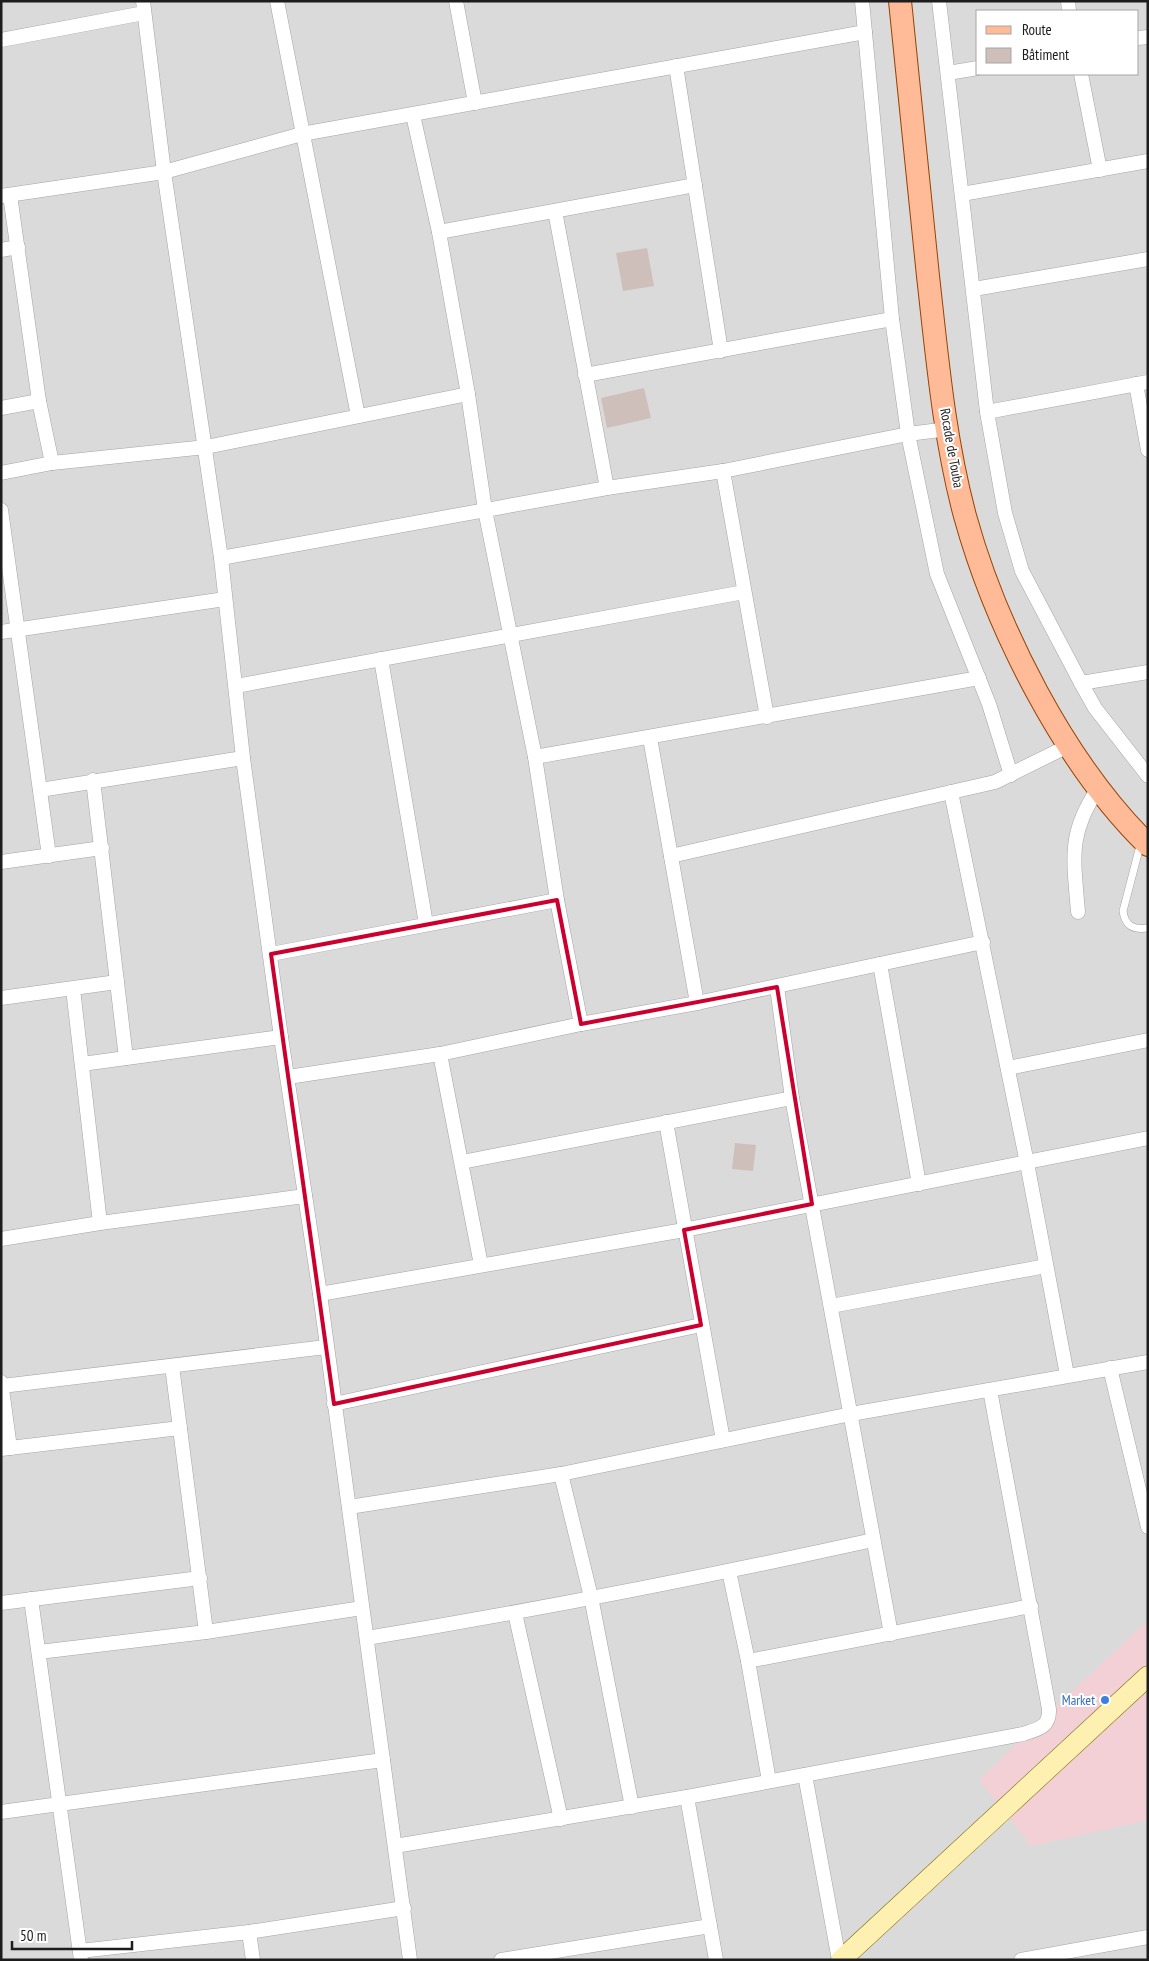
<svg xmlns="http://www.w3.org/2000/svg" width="1149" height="1961" font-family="'PT Sans Narrow',sans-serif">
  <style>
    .residential { fill: #dbdada; fill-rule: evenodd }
    .commercial { fill: #f2d0d6 }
    .building { fill: #cfbfbb }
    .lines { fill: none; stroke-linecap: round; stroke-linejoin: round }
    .lane-casing { stroke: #a4a4a4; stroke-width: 8 }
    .street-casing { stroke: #a4a4a4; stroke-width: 15 }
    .secondary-casing { stroke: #796a00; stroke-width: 21 }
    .primary-casing { stroke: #974200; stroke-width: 24 }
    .lane { stroke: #fff; stroke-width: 7 }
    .street { stroke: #fff; stroke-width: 14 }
    .secondary { stroke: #fef0b1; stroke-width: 20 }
    .primary { stroke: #ffba98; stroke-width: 22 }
    .marked { fill: none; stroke: #cb002f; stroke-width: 4; stroke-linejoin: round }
    .shop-dot { fill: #3f7fe0; stroke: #fff; stroke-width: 2 }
    .labels { text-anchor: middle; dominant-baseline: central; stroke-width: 4; stroke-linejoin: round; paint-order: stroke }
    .street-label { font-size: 14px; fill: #1d1d1d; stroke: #fff }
    .shop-label { font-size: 14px; fill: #366cbe; stroke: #fff; text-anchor: end }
  </style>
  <rect width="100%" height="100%" fill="#efe8e2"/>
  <path class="residential" d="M1 1H1148V1960H1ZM978 11H1138V74H978Z"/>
  <polygon class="commercial" points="1148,1620 1148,1820 1031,1846 979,1780"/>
  <g class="building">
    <polygon points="647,248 654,286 623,291 616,253"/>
    <polygon points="644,388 651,418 607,428 601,398"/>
    <polygon points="735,1143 756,1145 753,1171 732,1169"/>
  </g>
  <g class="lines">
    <defs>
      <path id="lane" d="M1141 842 1123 911C1125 926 1133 930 1148 928"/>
      <g id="street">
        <polyline points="143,1 164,172 221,558 243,758 281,1037 320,1294 410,1960"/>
        <polyline points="277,1 358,416"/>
        <polyline points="456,1 475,103"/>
        <polyline points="862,1 892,319 908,434 937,574 989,704 1011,775"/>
        <polyline points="939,1 987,412 1005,513 1022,571 1081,683 1095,708 1148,776"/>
        <polyline points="1068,1 1069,11"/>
        <polyline points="1138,38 1148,37"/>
        <polyline points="1,40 144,13"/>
        <polyline points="676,66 721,351"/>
        <polyline points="948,73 978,68"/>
        <polyline points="1081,74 1100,170"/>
        <polyline points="413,115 439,232 468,394 485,510 535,757 557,900 581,1024"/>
        <polyline points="962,194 1148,161"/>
        <polyline points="10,195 39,401 52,463"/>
        <polyline points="1,196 164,172 302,134 865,32"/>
        <polyline points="555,211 607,488"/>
        <polyline points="439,232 695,185"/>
        <polyline points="1,250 18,247"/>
        <polyline points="974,289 1148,259"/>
        <polyline points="585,375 892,319"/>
        <polyline points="1136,384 1148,450"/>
        <polyline points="1,408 39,401"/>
        <polyline points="987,412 1148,382"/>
        <polyline points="723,471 767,717"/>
        <polyline points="1,473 52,463 206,447 468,394"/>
        <polyline points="1,510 49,856"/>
        <polyline points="221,558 607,488 723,471 908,434 948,429"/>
        <polyline points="1,632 225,599"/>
        <polyline points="381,659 426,924"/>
        <polyline points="1081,683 1148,672"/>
        <polyline points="236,686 744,592"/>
        <polyline points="650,738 697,1003"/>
        <polyline points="535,757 979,678"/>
        <polyline points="93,780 126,1058"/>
        <polyline points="40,790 243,758"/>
        <polyline points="951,792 1027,1163 1067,1375"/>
        <polyline points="671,856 995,782 1070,745"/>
        <polyline points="1,862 102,848"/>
        <path d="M1078 912C1074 861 1067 834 1098 789"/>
        <polyline points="271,954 557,900"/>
        <polyline points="880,964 919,1184"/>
        <polyline points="777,987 792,1098 891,1634"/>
        <polyline points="73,989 100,1223"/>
        <polyline points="1,998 117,982"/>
        <polyline points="440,1054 481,1265"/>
        <polyline points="82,1064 281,1037"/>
        <polyline points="1008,1068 1148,1040"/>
        <polyline points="288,1077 440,1054 581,1024 697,1003 983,942"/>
        <polyline points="666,1122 723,1440"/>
        <polyline points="462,1162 792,1098"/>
        <polyline points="1,1239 100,1223 305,1196"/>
        <polyline points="320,1294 684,1230 1148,1138"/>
        <polyline points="831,1306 1046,1266"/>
        <polyline points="172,1366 206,1632"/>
        <polyline points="1110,1368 1148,1527"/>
        <polyline points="1,1382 10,1448"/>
        <polyline points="2,1386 326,1347"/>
        <polyline points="334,1404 701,1325"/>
        <polyline points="1,1449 180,1428"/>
        <polyline points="561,1474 591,1597 632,1807"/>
        <polyline points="349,1507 561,1474 851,1414 1148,1362"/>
        <polyline points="729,1571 748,1661 769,1781"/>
        <polyline points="31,1599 81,1960"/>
        <polyline points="1,1603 200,1578"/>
        <polyline points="515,1613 561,1819"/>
        <path d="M367 1638C536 1610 705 1577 873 1540"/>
        <polyline points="39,1652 206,1632 362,1608"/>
        <polyline points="748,1661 1031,1606"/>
        <polyline points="805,1775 839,1960"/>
        <polyline points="687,1797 716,1960"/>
        <polyline points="1,1812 383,1760"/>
        <path d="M395 1846 687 1797 1023 1734C1038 1729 1050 1727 1049 1709L990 1390"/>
        <polyline points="249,1932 253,1960"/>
        <polyline points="80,1951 249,1932 404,1908"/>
        <polyline points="501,1960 710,1926"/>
        <polyline points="1021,1960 1148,1937"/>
      </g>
      <polyline id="secondary" points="841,1960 1148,1676"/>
      <path id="primary" d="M900 1C909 93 919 184 928 276 937 356 944 438 965 516 996 628 1065 764 1148 845"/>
    </defs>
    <use href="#lane" class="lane-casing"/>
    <use href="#street" class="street-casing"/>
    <use href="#secondary" class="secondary-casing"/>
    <use href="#primary" class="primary-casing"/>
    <use href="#lane" class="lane"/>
    <use href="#street" class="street"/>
    <use href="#secondary" class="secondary"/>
    <use href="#primary" class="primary"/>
  </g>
  <path class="marked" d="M557 900 581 1024 777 987 812 1204 684 1230 701 1325 334 1404 271 954Z"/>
  <circle class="shop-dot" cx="1105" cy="1700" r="5"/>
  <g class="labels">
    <g class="street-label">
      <text transform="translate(952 448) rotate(80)">Rocade de Touba</text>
    </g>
    <g class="shop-label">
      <text x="1095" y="1700">Market</text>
    </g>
  </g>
  <rect width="1149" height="1961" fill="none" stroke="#1d1d1d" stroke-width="5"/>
  <rect x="976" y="10" width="162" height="65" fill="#ffffff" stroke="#a5a5a5"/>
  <rect x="986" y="26" width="25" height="8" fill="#ffba98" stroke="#a5a5a5"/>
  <text x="1022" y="35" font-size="15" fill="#1d1d1d">Route</text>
  <rect x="986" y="48" width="25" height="15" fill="#cfbfbb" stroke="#a5a5a5"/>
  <text x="1022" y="60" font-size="15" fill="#1d1d1d">Bâtiment</text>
  <path d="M12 1941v8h120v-8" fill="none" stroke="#1d1d1d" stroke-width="2.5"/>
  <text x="20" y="1941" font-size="15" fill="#1d1d1d" stroke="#ffffff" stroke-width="4" paint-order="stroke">50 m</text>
</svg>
